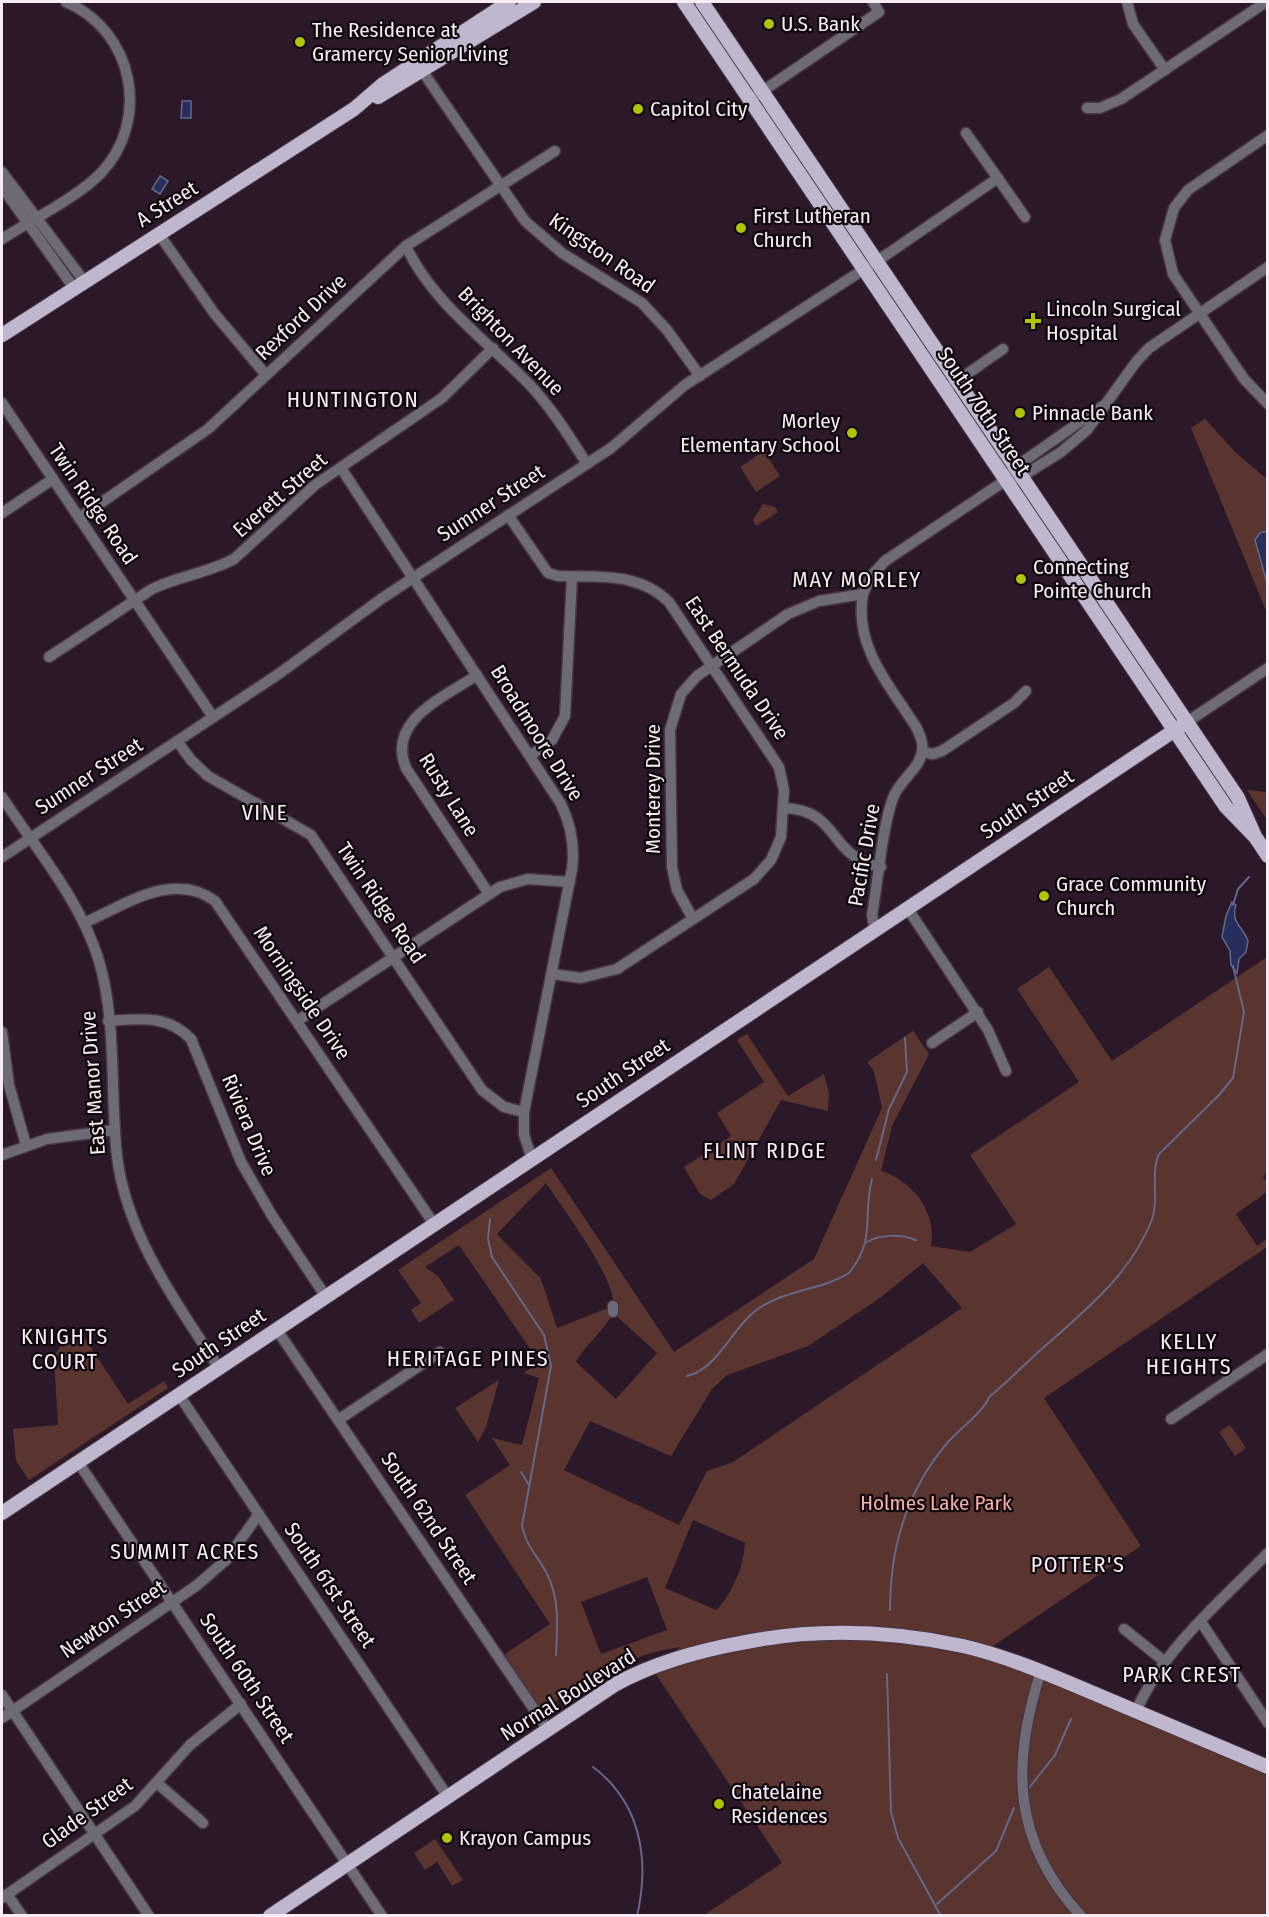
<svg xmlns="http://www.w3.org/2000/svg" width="1269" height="1917" font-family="'Fira Sans Condensed',sans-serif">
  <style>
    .green { fill: #5a342e; fill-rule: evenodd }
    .water { fill: #252e5c; stroke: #64678a; stroke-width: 1.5 }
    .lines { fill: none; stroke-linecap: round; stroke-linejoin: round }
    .stream { stroke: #64678a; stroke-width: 2 }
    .minor-casing { stroke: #483646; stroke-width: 13 }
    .major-casing { stroke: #483646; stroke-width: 16 }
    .minor { stroke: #6f6b76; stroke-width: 10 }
    .major { stroke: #c0b7ce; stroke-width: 14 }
    .poi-dot { fill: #b0c500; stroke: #0f070e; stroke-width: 2 }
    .labels { text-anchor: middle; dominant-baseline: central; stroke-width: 4.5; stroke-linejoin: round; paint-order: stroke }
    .poi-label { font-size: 21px; fill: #f7ebf5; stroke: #0f070e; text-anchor: start }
    .street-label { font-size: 21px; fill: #f7ebf5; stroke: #0f070e }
    .park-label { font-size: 21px; fill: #f9afa3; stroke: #0f070e }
    .neighbourhood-label { font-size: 22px; letter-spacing: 1.5px; fill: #f7ebf5; stroke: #0f070e }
  </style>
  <rect width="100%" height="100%" fill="#2b1929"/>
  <g class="green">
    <polygon points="1205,419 1236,453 1267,479 1267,613 1191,428"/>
    <polygon points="764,451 780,476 756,492 740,467"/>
    <polygon points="763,504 775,507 778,512 756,526 753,520"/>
    <polygon points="1247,790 1267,792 1267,820"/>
    <path d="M1267 957 1268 1169 1263 1178 1267 1181V1192L1236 1214 1257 1246 1267 1239V1247L1044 1398 1141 1546 984 1652 1267 1767V1915H704L782 1863 651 1667 681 1647C629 1653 579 1686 537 1713L499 1658 550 1624 465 1495 510 1465 492 1438 522 1445 539 1378 524 1373 539 1362 459 1245 425 1267 438 1276 454 1300 419 1323 411 1310 421 1303 398 1270 551 1168 674 1352 814 1259 882 1108 874 1071 867 1062 913 1031 929 1054 892 1126 881 1171C913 1181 937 1212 931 1246L970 1252 1016 1224 970 1155 1079 1082 1017 989 1049 967 1112 1061ZM546 1183C563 1209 616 1278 613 1306L557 1328 541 1279 497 1234ZM923 1263 962 1308 733 1462 707 1471 679 1525 564 1470 590 1421 671 1456 712 1389 727 1375 808 1346 880 1298ZM613 1313 657 1353 616 1399 576 1362C586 1344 603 1332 613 1313ZM693 1520 745 1543C744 1565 732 1595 716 1610L665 1588ZM647 1577 667 1630 601 1654 581 1602Z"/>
    <polygon points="747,1034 788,1096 824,1074 829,1093 828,1111 781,1100 734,1184 711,1200 700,1194 684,1167 731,1136 717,1113 764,1082 737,1040"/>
    <polygon points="80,1331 128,1404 164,1381 168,1388 29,1480 16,1461 13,1429 58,1425 54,1357 61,1345"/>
    <polygon points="499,1380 486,1427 478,1442 455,1408"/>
    <polygon points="1230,1425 1246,1448 1235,1456 1219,1432"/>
    <polygon points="435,1839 463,1880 452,1886 437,1862 425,1870 414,1853"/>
  </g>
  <g class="water">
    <polygon points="182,101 191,101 191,118 181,118"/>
    <polygon points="160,176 168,181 160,194 152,189"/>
    <polygon points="1267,531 1268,531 1267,583 1255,540 1260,533"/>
    <path d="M1232 902 1236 905C1230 923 1243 926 1248 941L1246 952 1239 959 1237 973 1231 965 1230 951 1222 937 1226 916Z"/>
  </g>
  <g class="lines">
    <g class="stream">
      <polyline points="1233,905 1238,889 1249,877"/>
      <polyline points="876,1160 889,1109 907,1072 905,1038"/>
      <path d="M490 1219 488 1239 492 1257 544 1335 551 1366 522 1526C526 1547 540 1558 548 1576 560 1601 557 1628 556 1655"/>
      <path d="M865 1243C880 1234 900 1234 916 1240"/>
      <path d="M687 1376C719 1368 732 1327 758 1309 784 1290 822 1290 849 1273 877 1238 862 1216 872 1179"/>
      <polyline points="521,1472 529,1485"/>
      <path d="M890 1610C890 1547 907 1489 949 1441 960 1429 985 1410 989 1397 1005 1384 1019 1370 1034 1356 1078 1316 1128 1279 1151 1222 1160 1200 1150 1173 1159 1154L1219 1095 1233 1078 1244 1012 1233 966"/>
      <polyline points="887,1674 891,1812 898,1838 941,1916"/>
      <path d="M593 1767C641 1803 650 1860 637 1916"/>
      <polyline points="1029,1788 1055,1755 1071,1719"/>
      <polyline points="937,1904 996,1851 1014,1808"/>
    </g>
    <defs>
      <g id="minor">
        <polyline points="1127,2 1133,24 1165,70"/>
        <polyline points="423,72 525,221 562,253 642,303 667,330 700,376"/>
        <polyline points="751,99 879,12 873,2"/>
        <polyline points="1087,108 1100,108 1121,99 1266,2"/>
        <polyline points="966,133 1025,217"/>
        <polyline points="1268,135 1188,190 1174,208 1165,240 1173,274 1244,379 1268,404"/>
        <polyline points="2,172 84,281"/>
        <polyline points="2,187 74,288"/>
        <polyline points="159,234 214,313 266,375"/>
        <path d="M2 239C31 220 78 197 101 173 151 120 134 31 66 2"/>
        <path d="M406 246C431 301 487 341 528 383 551 407 569 436 587 464"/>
        <polyline points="944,390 1003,349"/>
        <polyline points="2,403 213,717"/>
        <path d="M341 468 561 804C571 825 575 846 572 869L524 1112V1135L532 1159"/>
        <polyline points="1018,479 1061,452 1087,430 1136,362 1149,348 1268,267"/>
        <polyline points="2,513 53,479"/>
        <path d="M508 515 548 573 558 576C598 577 639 572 669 602L779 767 784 790 781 837 771 860 754 879 617 969 581 978 552 974"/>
        <polyline points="79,518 208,429 406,246 555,151"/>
        <path d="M863 594C855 637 879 673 903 707 910 719 920 729 922 743 926 766 900 778 893 798 882 828 878 882 872 915L875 931"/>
        <path d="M49 657 152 589C179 576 208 573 234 559L315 485 442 398 493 348"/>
        <path d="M477 675C445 697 386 720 406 768L489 894"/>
        <polyline points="1187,722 1268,668"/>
        <polyline points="177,741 191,760 208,776 311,835 482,1090 504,1107 524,1112"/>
        <polyline points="922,752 933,754 942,751 1014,703 1026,691"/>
        <polyline points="530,756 552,740 565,716 572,577"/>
        <path d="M2 797C36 849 81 901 99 961 117 1022 110 1094 117 1156 126 1234 177 1304 219 1368"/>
        <path d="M784 808C841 810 827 857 881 867"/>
        <polyline points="2,857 280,673 381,599 611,448 685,385 886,255 998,178"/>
        <polyline points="908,909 988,1030 1006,1071"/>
        <polyline points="693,919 677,890 672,867 670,730 681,694 697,676 788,614 819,601 863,594 871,576 885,561 1006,480 1014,468 1107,403"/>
        <path d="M84 923C125 905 173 870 215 901L434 1224"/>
        <path d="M108 1021C139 1019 167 1014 191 1039L241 1162 271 1214 326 1297"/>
        <polyline points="297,1021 500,887 528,879 570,882"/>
        <polyline points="2,1032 9,1085 26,1145"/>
        <polyline points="932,1043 978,1012"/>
        <polyline points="2,1155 47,1139 115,1130"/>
        <polyline points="613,1312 613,1306"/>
        <polyline points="277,1330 548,1730"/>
        <polyline points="179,1395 448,1797"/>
        <polyline points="1171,1419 1268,1354"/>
        <polyline points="338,1420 440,1352"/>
        <polyline points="78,1462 382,1916"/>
        <polyline points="1201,1622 1268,1723"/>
        <polyline points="1124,1629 1164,1661"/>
        <path d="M1041 1671C1011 1764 1012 1841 1081 1916"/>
        <polyline points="2,1695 149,1916"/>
        <path d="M1136 1711C1164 1648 1220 1602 1268 1553"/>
        <polyline points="2,1718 196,1586 226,1560 259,1514"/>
        <polyline points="157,1783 203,1823"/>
        <polyline points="7,1894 22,1916"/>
        <polyline points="2,1898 135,1806 190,1745 241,1704"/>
      </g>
      <g id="major">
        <polyline points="684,2 1226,807 1256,838 1268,856"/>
        <polyline points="702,2 1238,798 1254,834"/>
        <polyline points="378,97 534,2"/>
        <polyline points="2,335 354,109 383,84 509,2"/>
        <polyline points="2,1513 1187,722"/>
        <path d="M270 1916 616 1684C656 1662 701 1650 746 1642 817 1628 892 1631 963 1646 1010 1657 1055 1677 1100 1696 1156 1720 1212 1743 1268 1767"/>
      </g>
    </defs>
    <use href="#minor" class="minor-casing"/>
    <use href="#major" class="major-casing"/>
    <use href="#minor" class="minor"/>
    <use href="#major" class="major"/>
  </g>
  <g class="poi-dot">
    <circle cx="769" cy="24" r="6"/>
    <circle cx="300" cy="42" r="6"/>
    <circle cx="638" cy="109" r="6"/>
    <circle cx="741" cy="228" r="6"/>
    <path d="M1030 312h6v6h6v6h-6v6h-6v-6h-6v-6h6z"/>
    <circle cx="1020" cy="413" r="6"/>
    <circle cx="852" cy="433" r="6"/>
    <circle cx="1021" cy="579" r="6"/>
    <circle cx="1044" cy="896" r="6"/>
    <circle cx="719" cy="1804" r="6"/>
    <circle cx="447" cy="1838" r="6"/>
  </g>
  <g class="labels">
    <g class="poi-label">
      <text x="781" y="24">U.S. Bank</text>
      <text x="312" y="30">The Residence at<tspan x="312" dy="24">Gramercy Senior Living</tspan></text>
      <text x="650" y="109">Capitol City</text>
      <text x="753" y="216">First Lutheran<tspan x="753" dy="24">Church</tspan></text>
      <text x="1046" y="309">Lincoln Surgical<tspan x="1046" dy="24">Hospital</tspan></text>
      <text x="1032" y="413">Pinnacle Bank</text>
      <text x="840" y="421" text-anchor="end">Morley<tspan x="840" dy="24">Elementary School</tspan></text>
      <text x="1033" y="567">Connecting<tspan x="1033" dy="24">Pointe Church</tspan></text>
      <text x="1056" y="884">Grace Community<tspan x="1056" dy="24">Church</tspan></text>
      <text x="731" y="1792">Chatelaine<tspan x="731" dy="24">Residences</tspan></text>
      <text x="459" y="1838">Krayon Campus</text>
    </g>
    <g class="street-label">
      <text transform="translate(167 204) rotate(-32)">A Street</text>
      <text transform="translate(602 253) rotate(35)">Kingston Road</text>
      <text transform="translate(301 317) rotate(-43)">Rexford Drive</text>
      <text transform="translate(511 341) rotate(46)">Brighton Avenue</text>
      <text transform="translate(984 411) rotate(56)">South 70th Street</text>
      <text transform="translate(280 495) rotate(-41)">Everett Street</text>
      <text transform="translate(491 503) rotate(-33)">Sumner Street</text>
      <text transform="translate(93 504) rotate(56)">Twin Ridge Road</text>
      <text transform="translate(737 668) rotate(56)">East Bermuda Drive</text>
      <text transform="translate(537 733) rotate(58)">Broadmoore Drive</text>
      <text transform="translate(89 776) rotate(-33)">Sumner Street</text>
      <text transform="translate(653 789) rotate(-90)">Monterey Drive</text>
      <text transform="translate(449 795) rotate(58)">Rusty Lane</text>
      <text transform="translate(1027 804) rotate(-34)">South Street</text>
      <text transform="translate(864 855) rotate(-80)">Pacific Drive</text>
      <text transform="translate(381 903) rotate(56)">Twin Ridge Road</text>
      <text transform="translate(302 993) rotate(56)">Morningside Drive</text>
      <text transform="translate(623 1073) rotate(-34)">South Street</text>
      <text transform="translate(93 1083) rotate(-94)">East Manor Drive</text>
      <text transform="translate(249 1125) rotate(67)">Riviera Drive</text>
      <text transform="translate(219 1343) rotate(-34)">South Street</text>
      <text transform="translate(429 1518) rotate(56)">South 62nd Street</text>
      <text transform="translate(330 1585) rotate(56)">South 61st Street</text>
      <text transform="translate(113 1619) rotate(-34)">Newton Street</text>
      <text transform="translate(247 1678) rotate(56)">South 60th Street</text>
      <text transform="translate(568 1695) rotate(-32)">Normal Boulevard</text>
      <text transform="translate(87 1813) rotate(-36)">Glade Street</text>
    </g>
    <g class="park-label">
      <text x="936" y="1503">Holmes Lake Park</text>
    </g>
    <g class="neighbourhood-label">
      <text x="353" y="399">HUNTINGTON</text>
      <text x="857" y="579">MAY MORLEY</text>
      <text x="265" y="812">VINE</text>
      <text x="765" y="1150">FLINT RIDGE</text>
      <text x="65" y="1336">KNIGHTS<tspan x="65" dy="25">COURT</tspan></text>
      <text x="1189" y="1341">KELLY<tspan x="1189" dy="25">HEIGHTS</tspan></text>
      <text x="468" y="1358">HERITAGE PINES</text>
      <text x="185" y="1551">SUMMIT ACRES</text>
      <text x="1078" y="1564">POTTER'S</text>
      <text x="1182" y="1674">PARK CREST</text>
    </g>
  </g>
  <rect width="1269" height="1917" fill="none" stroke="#f7ebf5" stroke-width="6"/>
</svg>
